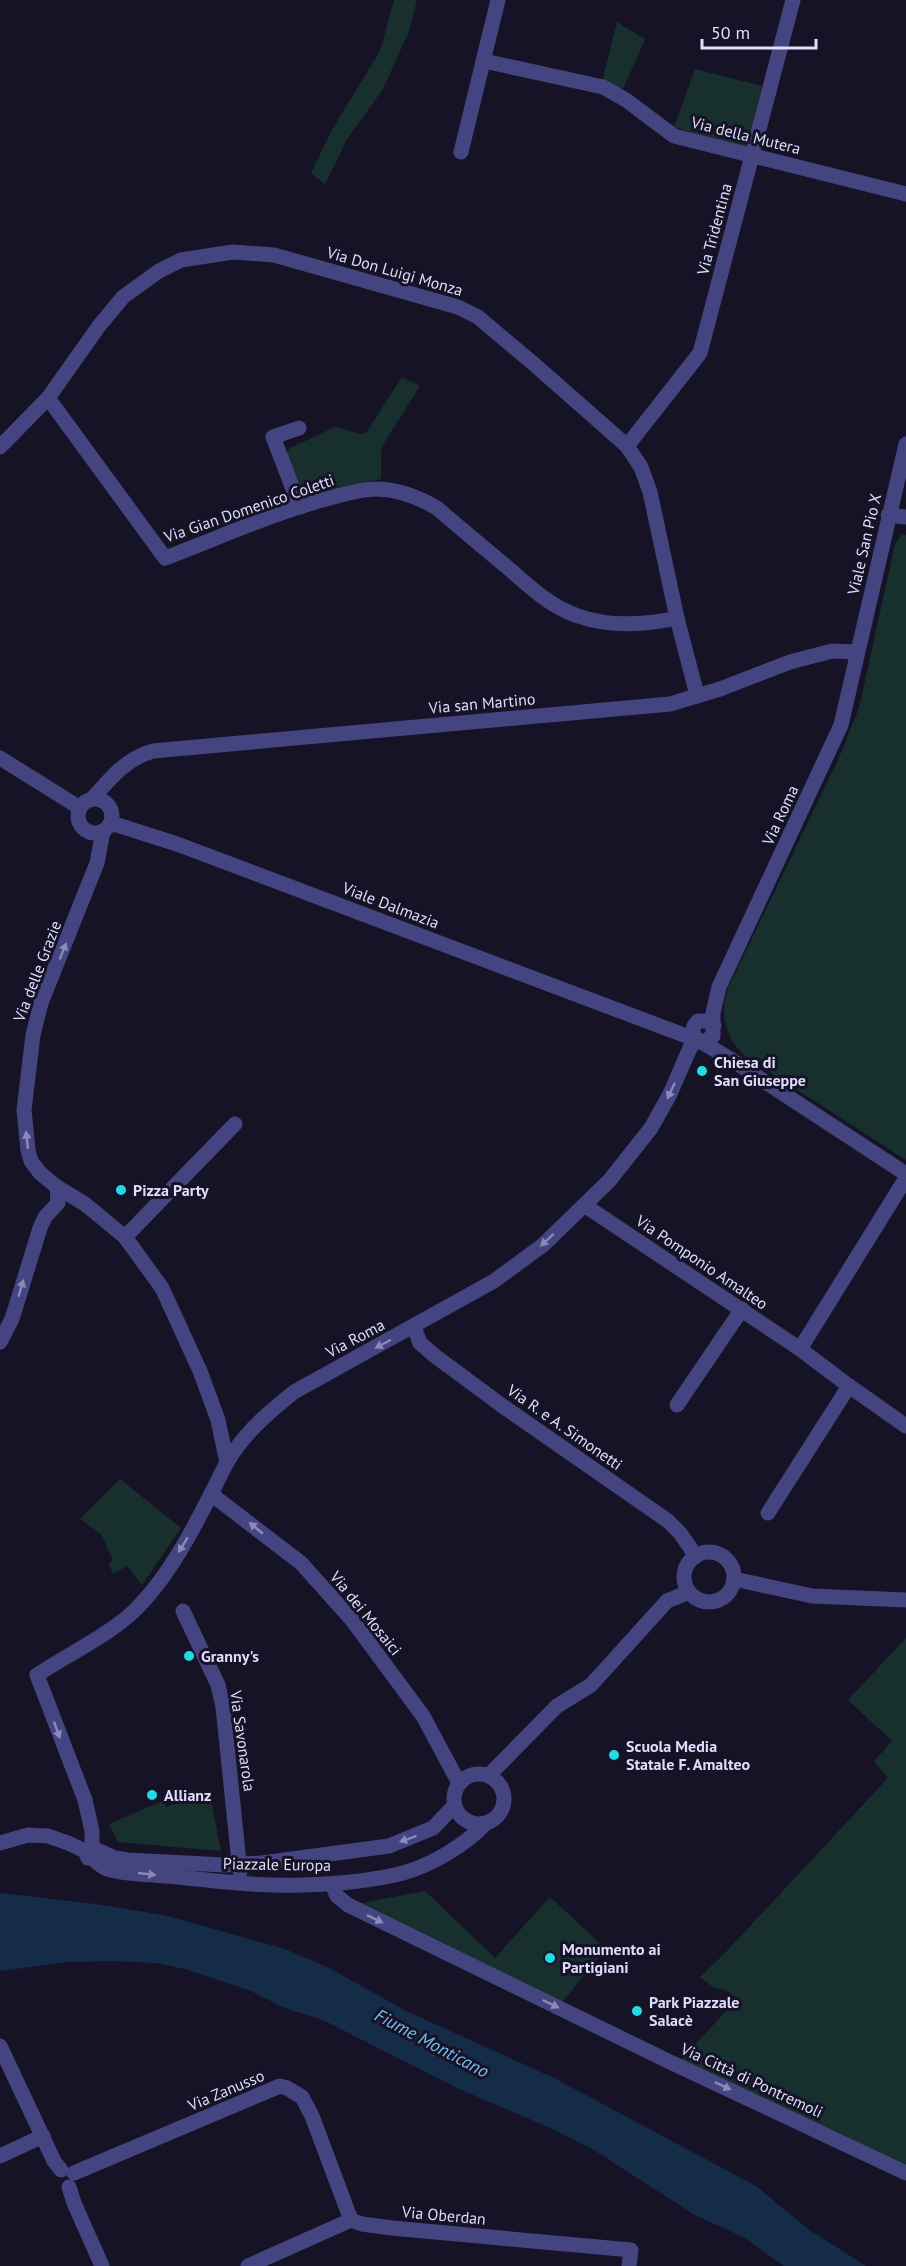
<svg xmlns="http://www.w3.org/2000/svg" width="906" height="2266" font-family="'PT Sans',sans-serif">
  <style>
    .green { fill: #17302e }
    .water { fill: #152c49 }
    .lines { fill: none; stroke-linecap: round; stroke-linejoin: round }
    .minor { stroke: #444580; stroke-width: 15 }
    .oneway { fill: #8a89b7 }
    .poi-dot { fill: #20dbe4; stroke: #161327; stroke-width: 2 }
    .labels { text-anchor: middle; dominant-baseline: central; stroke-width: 6; stroke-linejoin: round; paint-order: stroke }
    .street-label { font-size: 16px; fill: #dfddfb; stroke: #161327 }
    .poi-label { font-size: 16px; font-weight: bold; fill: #dfddfb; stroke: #161327; text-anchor: start }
    .water-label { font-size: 18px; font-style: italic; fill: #77beef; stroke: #161327 }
  </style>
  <rect width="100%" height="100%" fill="#161327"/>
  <g class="green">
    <polygon points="394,0 417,0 409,31 383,89 347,139 325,184 311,173 333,128 380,51"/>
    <polygon points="617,22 645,39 623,89 602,82"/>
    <polygon points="695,69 762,86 748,144 743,148 674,127"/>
    <polygon points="402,377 420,386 384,443 381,451 381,479 347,486 304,500 286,453 290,448 335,427 361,434 366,433"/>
    <path d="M901 535H906V1160L746 1057C725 1038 719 1015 728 988L838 760 859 708 895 544Z"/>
    <polygon points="120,1479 181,1528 142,1585 127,1566 113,1574 109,1564 113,1560 101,1534 80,1519"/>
    <polygon points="906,1638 906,2166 681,2060 738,1998 725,1990 713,1987 700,1977 723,1955 888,1778 874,1761 892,1741 848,1700"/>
    <polygon points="196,1796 211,1799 221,1851 118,1842 109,1824 162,1801 166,1807"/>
    <polygon points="425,1891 495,1958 550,1897 606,1949 558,2007 357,1904"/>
  </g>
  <polygon class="water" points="0,1893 95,1904 164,1915 285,1949 329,1968 406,2011 554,2078 756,2186 808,2229 866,2266 784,2266 745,2238 693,2214 594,2150 548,2127 455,2087 323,2020 285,2008 251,1991 185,1969 156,1963 112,1961 68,1962 0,1971"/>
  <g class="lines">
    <g class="minor">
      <polyline points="484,61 603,87 626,100 674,136 906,194"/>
      <polyline points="461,152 498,0"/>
      <path d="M48 398 165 558C218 538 271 514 326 499 342 495 359 489 376 489 398 489 418 497 437 508 460 528 483 547 507 567 528 585 550 607 578 616 609 627 645 625 677 618"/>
      <polyline points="299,428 273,437 300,507"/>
      <polyline points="627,446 700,353 793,0"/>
      <polyline points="0,447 48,398 99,326 123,297 159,271 181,260 233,252 274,255 458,307 478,317 535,365 627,446 641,467 650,492 677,618 697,695"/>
      <polyline points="888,515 906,517"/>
      <polyline points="0,758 80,808"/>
      <path d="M92 799C110 779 125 759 153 751L670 704 720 689 790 662 832 651 857 652"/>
      <circle cx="95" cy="816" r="17"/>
      <polyline points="103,831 97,863 41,1003 33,1035 24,1110 28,1150 31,1161 40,1173 57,1187 85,1204 125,1237 162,1288 200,1371 218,1420 227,1463"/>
      <path d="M714 1026 708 1021H698L694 1026C691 1034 695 1040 704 1042L713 1036V1013L719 987 841 725 906 444"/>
      <polyline points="700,1041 735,1062 906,1174"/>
      <polyline points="584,1205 800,1349"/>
      <polyline points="125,1237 235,1124"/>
      <polyline points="414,1327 420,1343 435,1356 504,1407 668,1521 680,1533 696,1556"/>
      <polyline points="0,1342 12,1319 40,1228 45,1217 58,1203 57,1187"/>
      <polyline points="849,1386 906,1426"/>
      <polyline points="677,1405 742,1309"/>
      <polyline points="211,1494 301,1563 352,1620 423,1716 459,1783"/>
      <polyline points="768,1513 849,1386 800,1349 906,1178"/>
      <circle cx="709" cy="1577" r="25"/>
      <polyline points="734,1579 812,1596 906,1600"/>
      <polyline points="183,1611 218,1685 223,1707 240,1872"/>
      <circle cx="479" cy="1799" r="25"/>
      <polyline points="489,1775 557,1706 591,1685 667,1601 689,1592"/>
      <path d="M0 1843 28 1835 48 1836 68 1843 85 1851 88 1858H93L96 1854 95 1849 92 1846V1831L85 1800 37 1675C68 1654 114 1633 139 1606 170 1574 191 1533 211 1494 219 1479 225 1463 235 1450 251 1427 273 1409 294 1392L494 1281 543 1245 609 1181 651 1128 670 1094 690 1048 697 1040 177 844 111 823"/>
      <polyline points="95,1849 115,1858 128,1860 224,1865 262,1863 389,1846 433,1828 454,1806"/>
      <path d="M93 1858C97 1863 101 1866 107 1869 125 1875 147 1874 166 1876 211 1880 258 1887 303 1885 336 1884 372 1881 403 1873 432 1865 465 1845 485 1824"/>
      <polyline points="332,1884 337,1896 348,1905 670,2062 906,2173"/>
      <polyline points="0,2046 54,2161 61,2170"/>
      <polyline points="0,2156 43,2136"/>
      <polyline points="74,2173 280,2086 287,2088 302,2097 312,2116 351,2220"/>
      <polyline points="69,2187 74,2203 102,2266"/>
      <polyline points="248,2266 351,2220 362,2224 392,2228 631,2250 629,2266"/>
    </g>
  </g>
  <defs><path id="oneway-solid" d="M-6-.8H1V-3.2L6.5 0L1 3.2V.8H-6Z" transform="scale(1.5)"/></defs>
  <g class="oneway">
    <use href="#oneway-solid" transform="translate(63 951) rotate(-68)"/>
    <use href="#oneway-solid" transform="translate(671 1091) rotate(115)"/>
    <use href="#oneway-solid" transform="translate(27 1140) rotate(-96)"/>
    <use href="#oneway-solid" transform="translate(547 1240) rotate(137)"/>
    <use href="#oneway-solid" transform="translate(21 1288) rotate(-74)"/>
    <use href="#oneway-solid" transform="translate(383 1344) rotate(152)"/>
    <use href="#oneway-solid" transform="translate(256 1528) rotate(-140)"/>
    <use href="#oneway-solid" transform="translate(183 1545) rotate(122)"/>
    <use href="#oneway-solid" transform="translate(57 1730) rotate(70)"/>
    <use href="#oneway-solid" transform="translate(408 1839) rotate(160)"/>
    <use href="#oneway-solid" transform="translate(147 1874) rotate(6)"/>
    <use href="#oneway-solid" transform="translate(375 1919) rotate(26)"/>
    <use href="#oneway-solid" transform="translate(551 2004) rotate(26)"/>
    <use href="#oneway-solid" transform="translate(723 2086) rotate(25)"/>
  </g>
  <g class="poi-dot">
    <circle cx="702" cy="1071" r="6"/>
    <circle cx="121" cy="1190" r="6"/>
    <circle cx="189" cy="1656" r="6"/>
    <circle cx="614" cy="1755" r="6"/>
    <circle cx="152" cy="1795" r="6"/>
    <circle cx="550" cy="1958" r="6"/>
    <circle cx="637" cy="2011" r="6"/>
  </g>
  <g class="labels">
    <g class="street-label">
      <text transform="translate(746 135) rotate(14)">Via della Mutera</text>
      <text transform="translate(714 229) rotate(-75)">Via Tridentina</text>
      <text transform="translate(395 271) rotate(16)">Via Don Luigi Monza</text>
      <text transform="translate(249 508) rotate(-19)">Via Gian Domenico Coletti</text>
      <text transform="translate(864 544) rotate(-77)">Viale San Pio X</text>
      <text transform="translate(482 703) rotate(-5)">Via san Martino</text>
      <text transform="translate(780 815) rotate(-65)">Via Roma</text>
      <text transform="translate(391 905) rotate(21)">Viale Dalmazia</text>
      <text transform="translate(37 971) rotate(-69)">Via delle Grazie</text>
      <text transform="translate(702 1262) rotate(34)">Via Pomponio Amalteo</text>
      <text transform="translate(355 1338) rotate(-28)">Via Roma</text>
      <text transform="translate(565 1427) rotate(35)">Via R. e A. Simonetti</text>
      <text transform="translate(366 1613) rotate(51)">Via dei Mosaici</text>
      <text transform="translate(243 1741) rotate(82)">Via Savonarola</text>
      <text transform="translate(277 1864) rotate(1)">Piazzale Europa</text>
      <text transform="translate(752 2080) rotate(25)">Via Città di Pontremoli</text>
      <text transform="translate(226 2090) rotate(-23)">Via Zanusso</text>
      <text transform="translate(444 2215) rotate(5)">Via Oberdan</text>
    </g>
    <g class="poi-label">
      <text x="714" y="1062">Chiesa di<tspan x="714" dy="18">San Giuseppe</tspan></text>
      <text x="133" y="1190">Pizza Party</text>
      <text x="201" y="1656">Granny's</text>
      <text x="626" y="1746">Scuola Media<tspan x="626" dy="18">Statale F. Amalteo</tspan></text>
      <text x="164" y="1795">Allianz</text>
      <text x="562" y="1949">Monumento ai<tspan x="562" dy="18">Partigiani</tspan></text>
      <text x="649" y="2002">Park Piazzale<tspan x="649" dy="18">Salacè</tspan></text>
    </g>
    <g class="water-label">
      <text transform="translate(432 2043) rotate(28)">Fiume Monticano</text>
    </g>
  </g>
  <path d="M702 39v9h114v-9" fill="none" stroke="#dfddfb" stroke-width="3"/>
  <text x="711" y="39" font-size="18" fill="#dfddfb" stroke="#161327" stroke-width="4.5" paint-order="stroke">50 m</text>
</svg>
